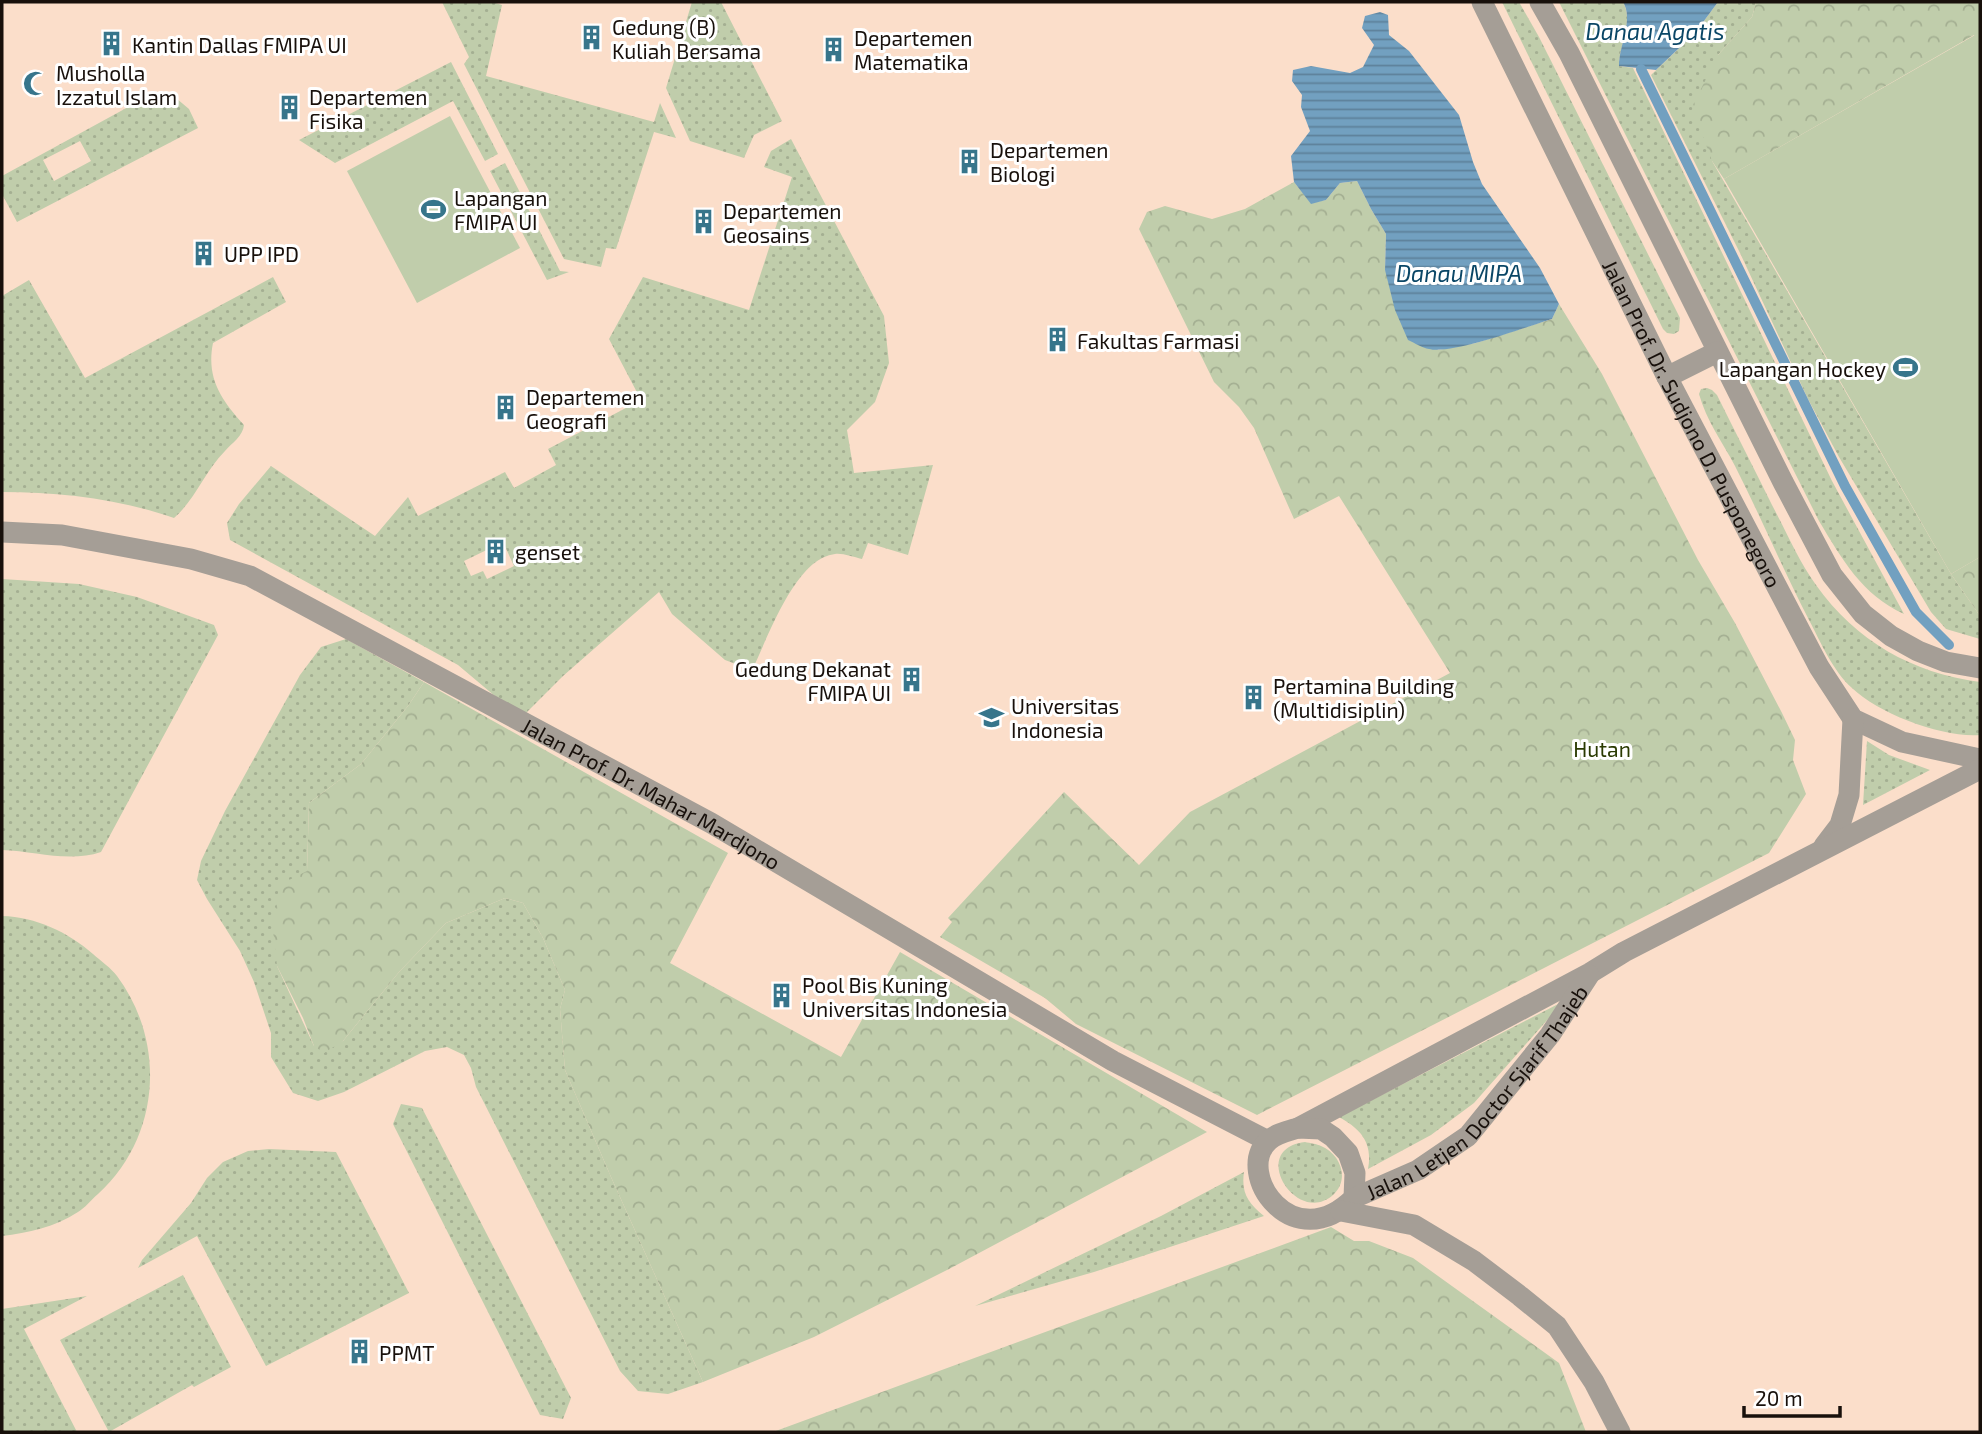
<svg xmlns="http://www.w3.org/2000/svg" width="1982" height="1434" font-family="'Exo 2',sans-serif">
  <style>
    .built { fill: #fbdeca }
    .grass { fill: url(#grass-dots); fill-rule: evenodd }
    .forest { fill: url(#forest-crowns) }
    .pitch { fill: #c0cdab }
    .water { fill: url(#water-rules) }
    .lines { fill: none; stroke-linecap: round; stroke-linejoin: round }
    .stream { stroke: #72a0c0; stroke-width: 10 }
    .street { stroke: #a59e96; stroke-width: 21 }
    .labels { text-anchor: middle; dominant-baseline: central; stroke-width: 6; stroke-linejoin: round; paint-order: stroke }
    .poi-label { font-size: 21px; fill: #18100b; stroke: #fff; text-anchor: start }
    .street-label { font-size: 21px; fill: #18100b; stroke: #fff }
    .park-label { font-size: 21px; fill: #2a3a02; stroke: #fff }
    .water-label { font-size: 23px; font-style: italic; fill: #0a4666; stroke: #fff }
  </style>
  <defs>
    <pattern id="grass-dots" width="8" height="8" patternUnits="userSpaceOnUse" patternTransform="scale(1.75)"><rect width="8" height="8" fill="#c0cdab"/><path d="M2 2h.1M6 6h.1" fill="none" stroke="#a4af92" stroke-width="1.8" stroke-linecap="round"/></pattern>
    <pattern id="forest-crowns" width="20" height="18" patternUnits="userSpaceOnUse" patternTransform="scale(1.75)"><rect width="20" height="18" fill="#c0cdab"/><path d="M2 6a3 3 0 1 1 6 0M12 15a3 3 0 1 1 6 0" fill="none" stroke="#a4af92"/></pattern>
    <pattern id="water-rules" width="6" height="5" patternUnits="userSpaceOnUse" patternTransform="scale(1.75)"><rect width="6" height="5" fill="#72a0c0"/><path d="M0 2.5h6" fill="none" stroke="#5d819a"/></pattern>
  </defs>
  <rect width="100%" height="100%" fill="#ffede1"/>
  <rect class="built" x="2" y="2" width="1978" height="1430"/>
  <g class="grass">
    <polygon points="442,2 492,2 502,5 486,76 654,122 660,103 676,138 654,132 616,249 606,248 601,267 564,259 464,64 469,57"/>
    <polygon points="692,2 721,2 782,121 754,135 744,158 690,141 666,88"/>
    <polygon points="1502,2 1519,2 1539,37 1680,318 1679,331 1674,334 1667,333 1663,329"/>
    <path d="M1559 2H1623C1634 21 1619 45 1619 66L1633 68 1832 481 1904 614C1862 595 1842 559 1819 521Z"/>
    <polygon points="1718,2 1756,2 1752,17 1718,55 1712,161 1951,574 1980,616 1980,639 1946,629 1931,612 1839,457 1808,399 1740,253 1651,75 1695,33"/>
    <polygon points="451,62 498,154 485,161 453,101 335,163 299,140"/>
    <path d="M170 93 189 109 198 128 17 222 2 194V176L141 100 151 96ZM80 141 91 161 54 181 43 160Z"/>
    <path d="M791 139 884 316 889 363 875 402 847 430 854 473 933 465 908 555 868 543 862 559C853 557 843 553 835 554 795 558 768 638 752 670L725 660 672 614 659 592 563 676 521 718 458 665 230 540 227 523 239 504 271 466 375 536 408 497 418 516 505 472 514 488 556 465 548 449 641 400 609 339 643 277 749 310 792 177 764 167 771 151ZM503 542 514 566 487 579 483 571 471 576 464 561Z"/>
    <polygon points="505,163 560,271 569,272 547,280 490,171"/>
    <path d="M273 277 286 302 213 343C206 378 221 400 244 425 243 436 232 443 225 451 205 471 195 500 174 518 120 499 59 492 2 492V296L29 280 85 378Z"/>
    <path d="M1707 388 1712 390 1717 395C1735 432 1754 468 1772 505 1786 531 1798 560 1816 585 1856 641 1912 673 1980 682V735C1943 738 1879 714 1852 688 1833 671 1821 643 1809 620 1783 570 1761 517 1735 466 1723 443 1706 420 1699 394L1701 389Z"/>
    <path d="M2 579 79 584 137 597 214 625 218 635 101 852C69 863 35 851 2 850Z"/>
    <polygon points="346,639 424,682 408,706 361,764 309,803 307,871 277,966 314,1046 343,1041 399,972 446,923 505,898 523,903 543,938 565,990 560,1009 565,1070 611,1177 703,1382 668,1394 638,1391 620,1371 476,1087 471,1068 464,1055 447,1047 425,1051 344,1092 318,1101 293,1093 271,1057 271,1033 254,982 240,951 207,899 197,880 201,861 225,811 300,675 321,647"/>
    <polygon points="1867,741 1889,755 1930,770 1863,805"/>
    <path d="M2 916C36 917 68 932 93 954 101 961 111 968 117 976 167 1043 160 1138 98 1194 91 1200 85 1208 78 1212 55 1227 28 1233 2 1236Z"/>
    <path d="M1564 1001 1474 1103 1431 1135 1368 1169C1373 1143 1361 1129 1339 1117Z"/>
    <polygon points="401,1104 422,1108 571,1398 563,1419 540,1415 393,1124"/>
    <path d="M1305 1142C1310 1143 1317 1144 1321 1146 1341 1154 1350 1180 1333 1195 1297 1227 1247 1149 1305 1142Z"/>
    <polygon points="269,1149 336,1152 409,1293 266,1366 197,1236 138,1268 142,1260 191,1203 207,1178 223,1162 248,1151"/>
    <path d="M1244 1172C1241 1193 1248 1203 1264 1216L1094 1272 975 1306 1161 1216Z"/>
    <polygon points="183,1275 231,1367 194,1387 192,1385 109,1432 60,1340"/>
    <polygon points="87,1296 24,1329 77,1432 2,1432 2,1309"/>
  </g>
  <g class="forest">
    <polygon points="1756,2 1980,2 1980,45 1974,35 1724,179 1712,161 1692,107 1718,55 1752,17"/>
    <polygon points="1357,181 1371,209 1386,234 1385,270 1438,350 1476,343 1552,319 1559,304 1602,374 1698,560 1735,623 1782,713 1795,740 1793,760 1806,794 1769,853 1257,1115 1076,1024 1045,998 940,937 952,922 948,918 1064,792 1139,865 1190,812 1450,673 1339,496 1294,519 1254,428 1239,407 1214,382 1139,229 1147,212 1165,206 1212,219 1245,209 1294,182 1311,203 1326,200 1340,183"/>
    <polygon points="1980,557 1980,616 1951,574"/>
    <polygon points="424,682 728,853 670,963 841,1057 900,952 1207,1132 949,1269 814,1337 703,1382 611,1177 565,1070 560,1009 565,990 543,938 523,903 505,898 446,923 399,972 343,1041 324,1053 314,1046 303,1018 277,966 273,930 279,885 307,871 309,803 361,764 408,706"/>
    <polygon points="1331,1227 1354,1241 1369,1241 1413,1258 1559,1363 1586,1432 773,1432"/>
  </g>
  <g class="pitch">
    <polygon points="1975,35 1980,45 1980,557 1951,574 1724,179"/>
    <polygon points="450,116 520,248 417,303 347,171"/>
  </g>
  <g class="water">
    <path d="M1623 2H1718L1695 33 1656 70 1619 66C1619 45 1634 20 1623 2Z"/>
    <path d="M1380 12 1388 15 1389 35 1409 51 1459 115 1473 162 1482 184 1540 268 1559 304 1552 319C1526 327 1452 355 1429 349 1422 348 1415 343 1408 340L1395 310 1385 270 1386 234 1371 209 1357 181 1340 183 1326 200 1311 204 1294 182 1291 156 1310 131 1301 107 1302 95 1292 81 1293 70 1311 66 1350 73 1363 67 1374 45 1362 28 1365 16Z"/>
  </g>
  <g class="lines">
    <polyline class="stream" points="1641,69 1845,486 1916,612 1949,645"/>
    <g class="street">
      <path id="s1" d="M1482 2 1667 377 1819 667 1853 719 1902 742 1980 759"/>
      <polyline points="1540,2 1569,53 1783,482 1832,575 1863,614 1891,636 1918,651 1946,662 1980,668"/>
      <polyline points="1667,377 1717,352"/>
      <path id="s2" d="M2 532 62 535 191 559 250 576 711 823 1113 1061 1268 1141"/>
      <polyline points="1824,846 1840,825 1849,795 1853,719"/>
      <polyline points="1298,1128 1590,973 1624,952 1980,769"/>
      <path d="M1298 1128 1321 1129 1333 1137 1348 1153 1355 1173 1354 1198C1293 1259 1234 1173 1268 1141 1275 1134 1288 1131 1298 1128Z"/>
      <path id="s3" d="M1354 1198 1418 1170 1468 1136 1550 1035 1589 975"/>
      <polyline points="1341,1211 1414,1225 1474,1261 1520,1296 1557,1326 1594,1382 1620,1432"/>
    </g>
  </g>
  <defs>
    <symbol id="building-bare" viewBox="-9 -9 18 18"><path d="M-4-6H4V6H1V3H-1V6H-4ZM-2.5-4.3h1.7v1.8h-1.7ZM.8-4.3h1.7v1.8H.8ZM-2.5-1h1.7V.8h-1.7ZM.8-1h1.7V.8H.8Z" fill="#37758b" stroke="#fff" stroke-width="2.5" paint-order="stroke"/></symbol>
    <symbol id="mosque-bare" viewBox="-9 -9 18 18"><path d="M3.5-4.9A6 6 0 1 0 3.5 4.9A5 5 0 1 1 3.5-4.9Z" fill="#37758b" stroke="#fff" stroke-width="2.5" paint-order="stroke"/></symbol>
    <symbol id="stadium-bare" viewBox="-9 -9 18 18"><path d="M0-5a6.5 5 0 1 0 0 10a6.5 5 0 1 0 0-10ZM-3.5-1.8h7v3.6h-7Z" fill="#37758b" stroke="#fff" stroke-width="2.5" paint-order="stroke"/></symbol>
    <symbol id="university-bare" viewBox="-9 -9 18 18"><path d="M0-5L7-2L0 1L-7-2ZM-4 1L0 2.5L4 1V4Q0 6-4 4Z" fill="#37758b" stroke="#fff" stroke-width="2.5" paint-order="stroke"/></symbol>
  </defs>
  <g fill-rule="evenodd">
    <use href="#building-bare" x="574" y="20" width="35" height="35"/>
    <use href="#building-bare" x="94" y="26" width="35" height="35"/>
    <use href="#building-bare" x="816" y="32" width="35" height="35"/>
    <use href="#mosque-bare" x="18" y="66" width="35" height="35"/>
    <use href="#building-bare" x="272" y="90" width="35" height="35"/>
    <use href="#building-bare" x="952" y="144" width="35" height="35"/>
    <use href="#stadium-bare" x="416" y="192" width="35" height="35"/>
    <use href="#building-bare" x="686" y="204" width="35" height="35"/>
    <use href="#building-bare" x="186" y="236" width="35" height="35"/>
    <use href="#building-bare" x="1040" y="322" width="35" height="35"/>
    <use href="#stadium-bare" x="1888" y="350" width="35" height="35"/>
    <use href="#building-bare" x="488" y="390" width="35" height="35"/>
    <use href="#building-bare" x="478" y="534" width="35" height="35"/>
    <use href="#building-bare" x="894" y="662" width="35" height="35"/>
    <use href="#building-bare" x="1236" y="680" width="35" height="35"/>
    <use href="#university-bare" x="974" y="700" width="35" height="35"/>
    <use href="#building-bare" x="764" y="978" width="35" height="35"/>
    <use href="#building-bare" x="342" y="1334" width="35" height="35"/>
  </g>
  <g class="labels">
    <g class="poi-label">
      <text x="612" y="26">Gedung (B)<tspan x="612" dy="24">Kuliah Bersama</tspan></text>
      <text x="854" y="37">Departemen<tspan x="854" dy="24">Matematika</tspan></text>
      <text x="132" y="44">Kantin Dallas FMIPA UI</text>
      <text x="56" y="72">Musholla<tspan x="56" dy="24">Izzatul Islam</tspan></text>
      <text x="309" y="96">Departemen<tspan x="309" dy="24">Fisika</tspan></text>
      <text x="990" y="149">Departemen<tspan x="990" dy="24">Biologi</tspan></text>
      <text x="454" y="197">Lapangan<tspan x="454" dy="24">FMIPA UI</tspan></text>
      <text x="723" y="210">Departemen<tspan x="723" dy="24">Geosains</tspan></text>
      <text x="224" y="253">UPP IPD</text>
      <text x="1077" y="340">Fakultas Farmasi</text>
      <text x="1886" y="368" text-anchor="end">Lapangan Hockey</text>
      <text x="526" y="396">Departemen<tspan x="526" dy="24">Geografi</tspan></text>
      <text x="515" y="551">genset</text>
      <text x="891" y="668" text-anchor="end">Gedung Dekanat<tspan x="891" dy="24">FMIPA UI</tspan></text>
      <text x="1273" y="685">Pertamina Building<tspan x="1273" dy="24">(Multidisiplin)</tspan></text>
      <text x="1011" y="705">Universitas<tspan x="1011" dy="24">Indonesia</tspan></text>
      <text x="802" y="984">Pool Bis Kuning<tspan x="802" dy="24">Universitas Indonesia</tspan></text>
      <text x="379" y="1352">PPMT</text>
    </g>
    <g class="street-label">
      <text stroke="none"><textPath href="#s1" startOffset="471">Jalan Prof. Dr. Sudjono D. Pusponegoro</textPath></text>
      <text stroke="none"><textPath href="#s2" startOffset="709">Jalan Prof. Dr. Mahar Mardjono</textPath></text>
      <text stroke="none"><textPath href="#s3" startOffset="166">Jalan Letjen Doctor Sjarif Thajeb</textPath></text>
    </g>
    <g class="park-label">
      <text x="1602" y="748">Hutan</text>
    </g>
    <g class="water-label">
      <text x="1655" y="31">Danau Agatis</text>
      <text x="1459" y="273">Danau MIPA</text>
    </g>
  </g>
  <rect width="1982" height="1434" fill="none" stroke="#18100b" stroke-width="7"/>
  <path d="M1744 1406v10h96v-10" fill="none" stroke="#18100b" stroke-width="3.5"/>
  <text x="1755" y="1406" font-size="21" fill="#18100b" stroke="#ffffff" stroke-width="5" paint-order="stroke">20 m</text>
</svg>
